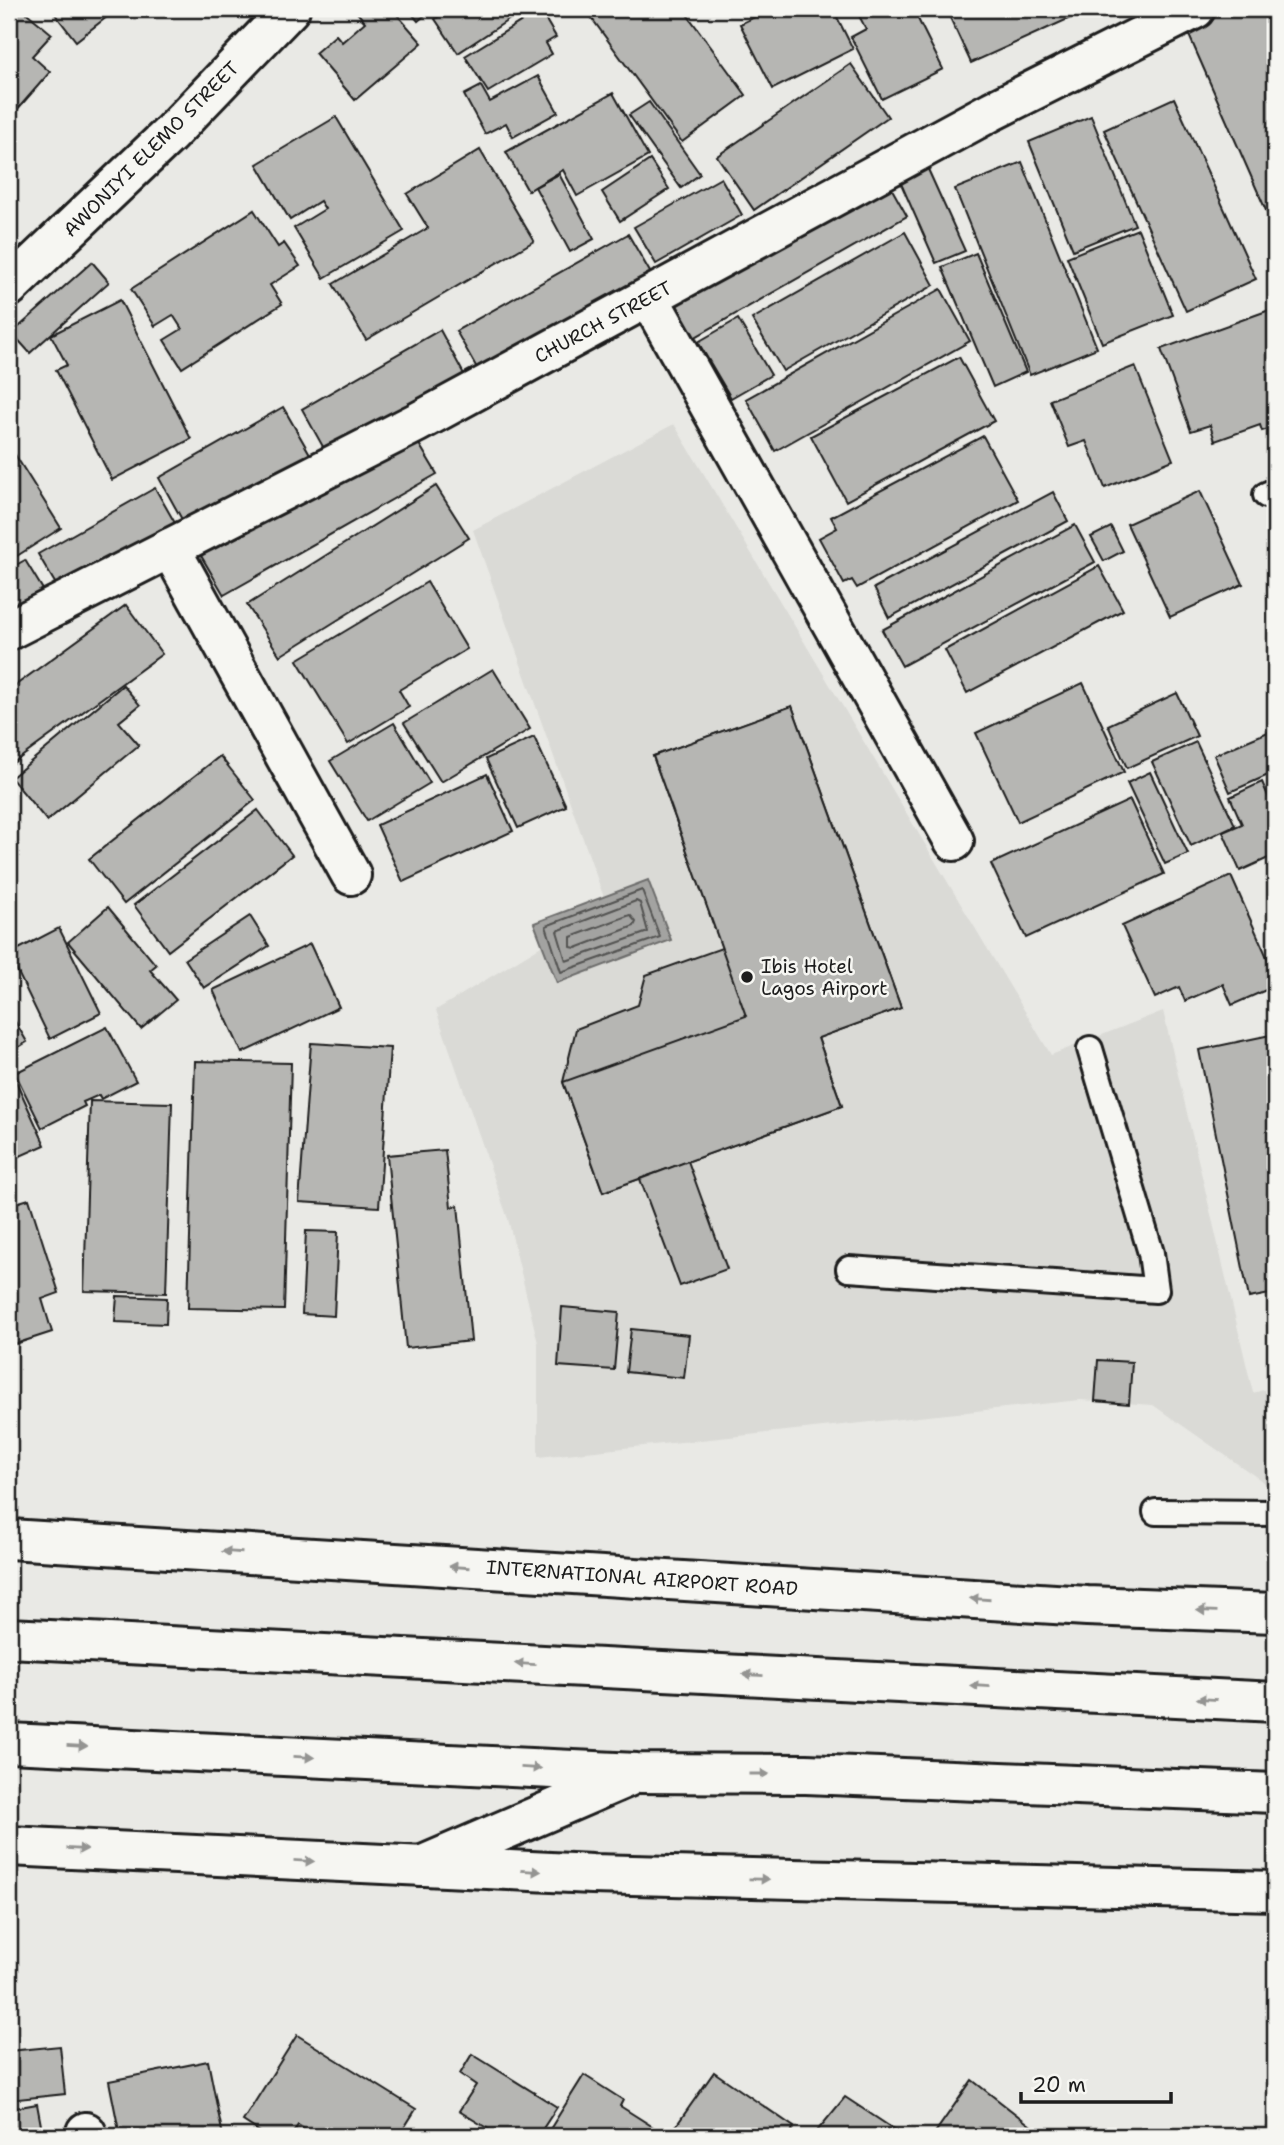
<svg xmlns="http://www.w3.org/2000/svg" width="1284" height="2145" font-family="'Shantell Sans',sans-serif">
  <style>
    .built { fill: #dadad6 }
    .water { fill: #a3a3a1; stroke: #6d6d6c; stroke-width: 2 }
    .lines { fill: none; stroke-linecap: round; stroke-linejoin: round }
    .shore { stroke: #525251; stroke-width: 2 }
    .building { fill: #b6b6b3; stroke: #1c1c1c; stroke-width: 2 }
    .service-casing { stroke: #1c1c1c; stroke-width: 30 }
    .minor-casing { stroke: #1c1c1c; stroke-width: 44 }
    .secondary-casing { stroke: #1c1c1c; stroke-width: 44 }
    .motorway-casing { stroke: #1c1c1c; stroke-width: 44 }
    .service { stroke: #f6f6f2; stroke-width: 24 }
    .minor { stroke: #f6f6f2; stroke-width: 38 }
    .secondary { stroke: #f6f6f2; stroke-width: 38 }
    .motorway { stroke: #f6f6f2; stroke-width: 38 }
    .oneway { fill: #949492 }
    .poi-dot { fill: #1c1c1c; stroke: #f6f6f2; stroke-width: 2.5 }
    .labels { text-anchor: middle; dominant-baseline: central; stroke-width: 5; stroke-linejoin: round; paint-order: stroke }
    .street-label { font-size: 19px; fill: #1c1c1c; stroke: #f6f6f2 }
    .poi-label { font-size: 19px; fill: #1c1c1c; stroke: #f6f6f2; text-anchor: start }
  </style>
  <rect width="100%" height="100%" fill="#e9e9e5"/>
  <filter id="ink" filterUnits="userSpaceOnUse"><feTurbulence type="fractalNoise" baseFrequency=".0143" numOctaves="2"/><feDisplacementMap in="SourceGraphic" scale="14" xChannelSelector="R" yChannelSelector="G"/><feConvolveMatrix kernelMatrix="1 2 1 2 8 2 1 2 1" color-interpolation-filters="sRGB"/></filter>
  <g filter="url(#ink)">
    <polygon class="built" points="674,424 1051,1055 1163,1011 1253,1393 1267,1389 1275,1435 1275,1490 1153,1405 1080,1400 538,1457 538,1343 508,1219 436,1010 607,906 473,530"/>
    <polygon class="water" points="648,880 671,940 557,983 534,923"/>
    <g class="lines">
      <g class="shore">
        <polygon points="642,890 660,937 561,972 546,926"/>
        <polygon points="636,901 640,903 648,932 566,961 557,931"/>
        <polygon points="630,915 636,922 634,926 576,948 571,947 571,937"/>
      </g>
    </g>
    <g class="building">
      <polygon points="17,9 22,9 52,34 32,56 50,72 9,119 9,18"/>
      <polygon points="51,9 117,9 76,41"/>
      <polygon points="354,9 392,9 422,43 355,100 315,53 336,35 342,42 365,22"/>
      <polygon points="408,9 432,9 418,21"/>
      <polygon points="450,9 525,9 458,53 435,19"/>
      <polygon points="585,9 683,9 746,95 682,142"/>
      <polygon points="771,9 833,9 853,49 773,89 740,24"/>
      <polygon points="913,9 943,69 882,99 851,37 866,29 856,10"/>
      <polygon points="946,9 1090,9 971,63"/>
      <polygon points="1225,9 1275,9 1275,231 1185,26"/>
      <polygon points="540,10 556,37 546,43 552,54 488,92 465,56"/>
      <polygon points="851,64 888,117 754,210 717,156"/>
      <polygon points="538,76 558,112 513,137 506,123 485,134 464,95 481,86 490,102"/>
      <polygon points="613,93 648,156 577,196 563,170 528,191 506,152"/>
      <polygon points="1174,98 1256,279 1186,311 1104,130"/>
      <polygon points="649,102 700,174 681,188 629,115"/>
      <polygon points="1091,116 1135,225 1073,250 1029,142"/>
      <polygon points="336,117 404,231 324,278 294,228 325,209 320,201 290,220 257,164"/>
      <polygon points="480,150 534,241 366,340 333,284 428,228 407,194"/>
      <polygon points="650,160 669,189 620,221 602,192"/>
      <polygon points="1022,162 1097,348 1030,375 955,189"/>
      <polygon points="927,167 965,251 936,263 899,179"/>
      <polygon points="559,174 594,239 570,252 535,187"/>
      <polygon points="721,178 742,215 656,264 634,227"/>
      <polygon points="888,182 907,216 690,340 671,305"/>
      <polygon points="254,210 278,247 284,243 300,266 270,285 282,304 182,368 164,340 182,329 173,315 155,326 131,289"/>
      <polygon points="1138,229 1173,315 1102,343 1067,257"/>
      <polygon points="905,232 934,285 783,371 752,319"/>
      <polygon points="628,234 654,279 482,377 456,331"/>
      <polygon points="976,253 1026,372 993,387 942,267"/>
      <polygon points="92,262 109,282 30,353 12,333"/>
      <polygon points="941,289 970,341 775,451 746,399"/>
      <polygon points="120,300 191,439 112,480 56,370 67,365 51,335"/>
      <polygon points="1275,308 1275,427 1262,431 1260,425 1215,441 1210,425 1191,431 1161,349"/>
      <polygon points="738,319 771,375 731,398 698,342"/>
      <polygon points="440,330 465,376 327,454 302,409"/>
      <polygon points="959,357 994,421 846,501 811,436"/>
      <polygon points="1135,366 1173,460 1105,488 1086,441 1069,447 1050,400"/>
      <polygon points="283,407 310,454 185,525 159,478"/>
      <polygon points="413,434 437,474 224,595 200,554"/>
      <polygon points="983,436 1018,500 857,588 852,580 844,584 819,538 837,528 831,517"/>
      <polygon points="9,445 61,528 9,561"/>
      <polygon points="436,486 469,538 280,656 247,605"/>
      <polygon points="155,488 175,523 58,588 38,554"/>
      <polygon points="1200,491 1243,584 1170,617 1127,524"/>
      <polygon points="1053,492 1068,521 889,618 874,588"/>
      <polygon points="1075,525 1095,562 902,666 882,630"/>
      <polygon points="1111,527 1123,551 1104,561 1091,537"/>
      <polygon points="25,560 45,593 9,613 9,569"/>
      <polygon points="1099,566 1123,610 967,693 945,650"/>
      <polygon points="427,582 467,649 399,690 409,707 348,744 297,660"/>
      <polygon points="126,605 162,654 9,766 9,690"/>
      <polygon points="493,669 530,729 441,782 404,723"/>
      <polygon points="1083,683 1124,772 1018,822 976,733"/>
      <polygon points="123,685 140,705 119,722 139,745 47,821 11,778"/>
      <polygon points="1177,693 1197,736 1127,768 1108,725"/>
      <polygon points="792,706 901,1008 818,1038 842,1106 603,1192 563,1082 576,1029 638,1005 646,975 722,948 653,756"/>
      <polygon points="792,706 901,1008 818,1038 842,1106 603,1192 563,1082 746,1016 653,756"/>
      <polygon points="394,723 430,783 367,821 330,761"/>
      <polygon points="1275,729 1275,772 1230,792 1214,755"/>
      <polygon points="534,737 566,806 518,828 486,759"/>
      <polygon points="1196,742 1235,825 1191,846 1152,762"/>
      <polygon points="220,756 255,800 124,904 89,859"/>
      <polygon points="1150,772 1188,854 1165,864 1127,783"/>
      <polygon points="487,774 513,831 403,882 377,825"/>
      <polygon points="1262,782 1275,812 1275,855 1240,871 1223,832 1242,824 1230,797"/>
      <polygon points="1130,800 1164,874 1026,938 991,864"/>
      <polygon points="258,810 292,855 168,951 134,905"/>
      <polygon points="1231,876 1275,975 1275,986 1232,1005 1223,984 1185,1001 1179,987 1155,998 1122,926"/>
      <polygon points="108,907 156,965 150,970 176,1000 141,1029 68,942"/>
      <polygon points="250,916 269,946 204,988 185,959"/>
      <polygon points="59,928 101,1013 50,1039 9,954"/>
      <polygon points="310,944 339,1007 242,1053 213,990"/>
      <polygon points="9,1011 27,1042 9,1053"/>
      <polygon points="107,1027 136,1081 101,1099 99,1095 83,1102 85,1106 42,1128 15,1073"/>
      <polygon points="1275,1034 1275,1293 1249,1298 1199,1050"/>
      <polygon points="311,1043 390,1048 379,1207 299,1202"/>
      <polygon points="195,1061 291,1063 284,1310 188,1308"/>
      <polygon points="14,1077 45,1145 9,1161 9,1080"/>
      <polygon points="90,1101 172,1103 166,1293 84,1291"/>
      <polygon points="445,1150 451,1207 458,1205 471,1341 406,1348 387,1155"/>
      <polygon points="688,1161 727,1269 680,1286 640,1179"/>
      <polygon points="29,1199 59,1293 42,1299 52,1332 9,1346 9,1205"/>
      <polygon points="306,1231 338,1232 334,1316 302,1314"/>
      <polygon points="117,1296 167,1298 166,1324 115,1322"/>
      <polygon points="562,1307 619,1312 614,1370 558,1366"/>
      <polygon points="631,1329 689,1335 684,1378 626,1372"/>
      <polygon points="1098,1360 1132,1362 1129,1404 1095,1401"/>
      <polygon points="297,2035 416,2109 399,2136 316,2136 298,2125 291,2136 266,2136 243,2121"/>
      <polygon points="60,2046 65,2094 9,2100 9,2051"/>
      <polygon points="472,2054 557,2107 538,2136 500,2136 459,2111 476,2085 460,2074"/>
      <polygon points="208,2061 223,2136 120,2136 109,2081"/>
      <polygon points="714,2072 794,2127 788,2136 669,2136"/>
      <polygon points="584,2075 623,2100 620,2106 661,2132 658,2136 547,2134"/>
      <polygon points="972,2080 1044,2136 923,2136 934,2134"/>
      <polygon points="845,2097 904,2136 813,2136"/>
      <polygon points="37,2104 43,2136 9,2136 9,2109"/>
    </g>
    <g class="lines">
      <defs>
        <g id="service">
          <polyline points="1266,495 1275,491"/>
          <polyline points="849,1269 1156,1290 1151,1253 1090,1049"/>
          <polyline points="1156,1512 1275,1513"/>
        </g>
        <g id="minor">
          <polyline points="9,287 169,135 290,9"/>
          <polyline points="649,298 954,841"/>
          <polyline points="170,548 351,875"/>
          <polyline points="9,630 416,423 992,111 1195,9"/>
          <polyline points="86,2132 88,2136"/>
        </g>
        <g id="secondary">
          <polyline points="9,1539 1087,1606 1275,1613"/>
          <polyline points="9,1846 592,1874 1275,1891"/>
        </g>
        <g id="motorway">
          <polyline points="9,1638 1275,1702"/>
          <polyline points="9,1743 637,1773 806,1774 1275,1793"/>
          <polyline points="421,1866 628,1777"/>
        </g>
      </defs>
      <use href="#service" class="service-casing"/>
      <use href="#minor" class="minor-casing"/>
      <use href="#secondary" class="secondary-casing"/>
      <use href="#motorway" class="motorway-casing"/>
      <use href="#service" class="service"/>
      <use href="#minor" class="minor"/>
      <use href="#secondary" class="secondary"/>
      <use href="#motorway" class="motorway"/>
    </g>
    <defs><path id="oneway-solid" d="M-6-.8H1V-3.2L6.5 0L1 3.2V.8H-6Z" transform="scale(1.75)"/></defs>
    <g class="oneway">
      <use href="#oneway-solid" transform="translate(232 1552) rotate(-176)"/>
      <use href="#oneway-solid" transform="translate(459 1567) rotate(-176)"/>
      <use href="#oneway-solid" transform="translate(980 1599) rotate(-176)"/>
      <use href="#oneway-solid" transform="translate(1207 1611) rotate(-178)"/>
      <use href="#oneway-solid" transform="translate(525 1664) rotate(-177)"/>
      <use href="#oneway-solid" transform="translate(753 1675) rotate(-177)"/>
      <use href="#oneway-solid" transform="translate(980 1686) rotate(-177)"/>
      <use href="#oneway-solid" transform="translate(1207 1699) rotate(-177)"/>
      <use href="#oneway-solid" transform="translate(77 1746) rotate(3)"/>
      <use href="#oneway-solid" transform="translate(304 1757) rotate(3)"/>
      <use href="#oneway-solid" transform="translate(531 1768) rotate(3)"/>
      <use href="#oneway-solid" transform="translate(759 1774)"/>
      <use href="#oneway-solid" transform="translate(77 1849) rotate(3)"/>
      <use href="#oneway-solid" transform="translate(304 1861) rotate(3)"/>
      <use href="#oneway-solid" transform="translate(531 1871) rotate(3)"/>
      <use href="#oneway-solid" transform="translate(759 1879) rotate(1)"/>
    </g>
  </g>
  <circle class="poi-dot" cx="747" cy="977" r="7"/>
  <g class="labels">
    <g class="street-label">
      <text transform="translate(151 149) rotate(-45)">AWONIYI ELEMO STREET</text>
      <text transform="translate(603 322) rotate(-28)">CHURCH STREET</text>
      <text transform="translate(642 1578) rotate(4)">INTERNATIONAL AIRPORT ROAD</text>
    </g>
    <g class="poi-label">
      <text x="761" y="966">Ibis Hotel<tspan x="761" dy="22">Lagos Airport</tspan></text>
    </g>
  </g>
  <rect width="1284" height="2145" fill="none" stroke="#f6f6f2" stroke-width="35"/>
  <rect x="18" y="18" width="1249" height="2110" fill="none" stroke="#1c1c1c" stroke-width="2.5" filter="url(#ink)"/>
  <path d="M1021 2092v10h150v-10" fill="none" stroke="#1c1c1c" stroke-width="3.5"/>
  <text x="1032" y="2092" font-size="21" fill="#1c1c1c" stroke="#f6f6f2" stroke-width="5" paint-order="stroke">20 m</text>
</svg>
